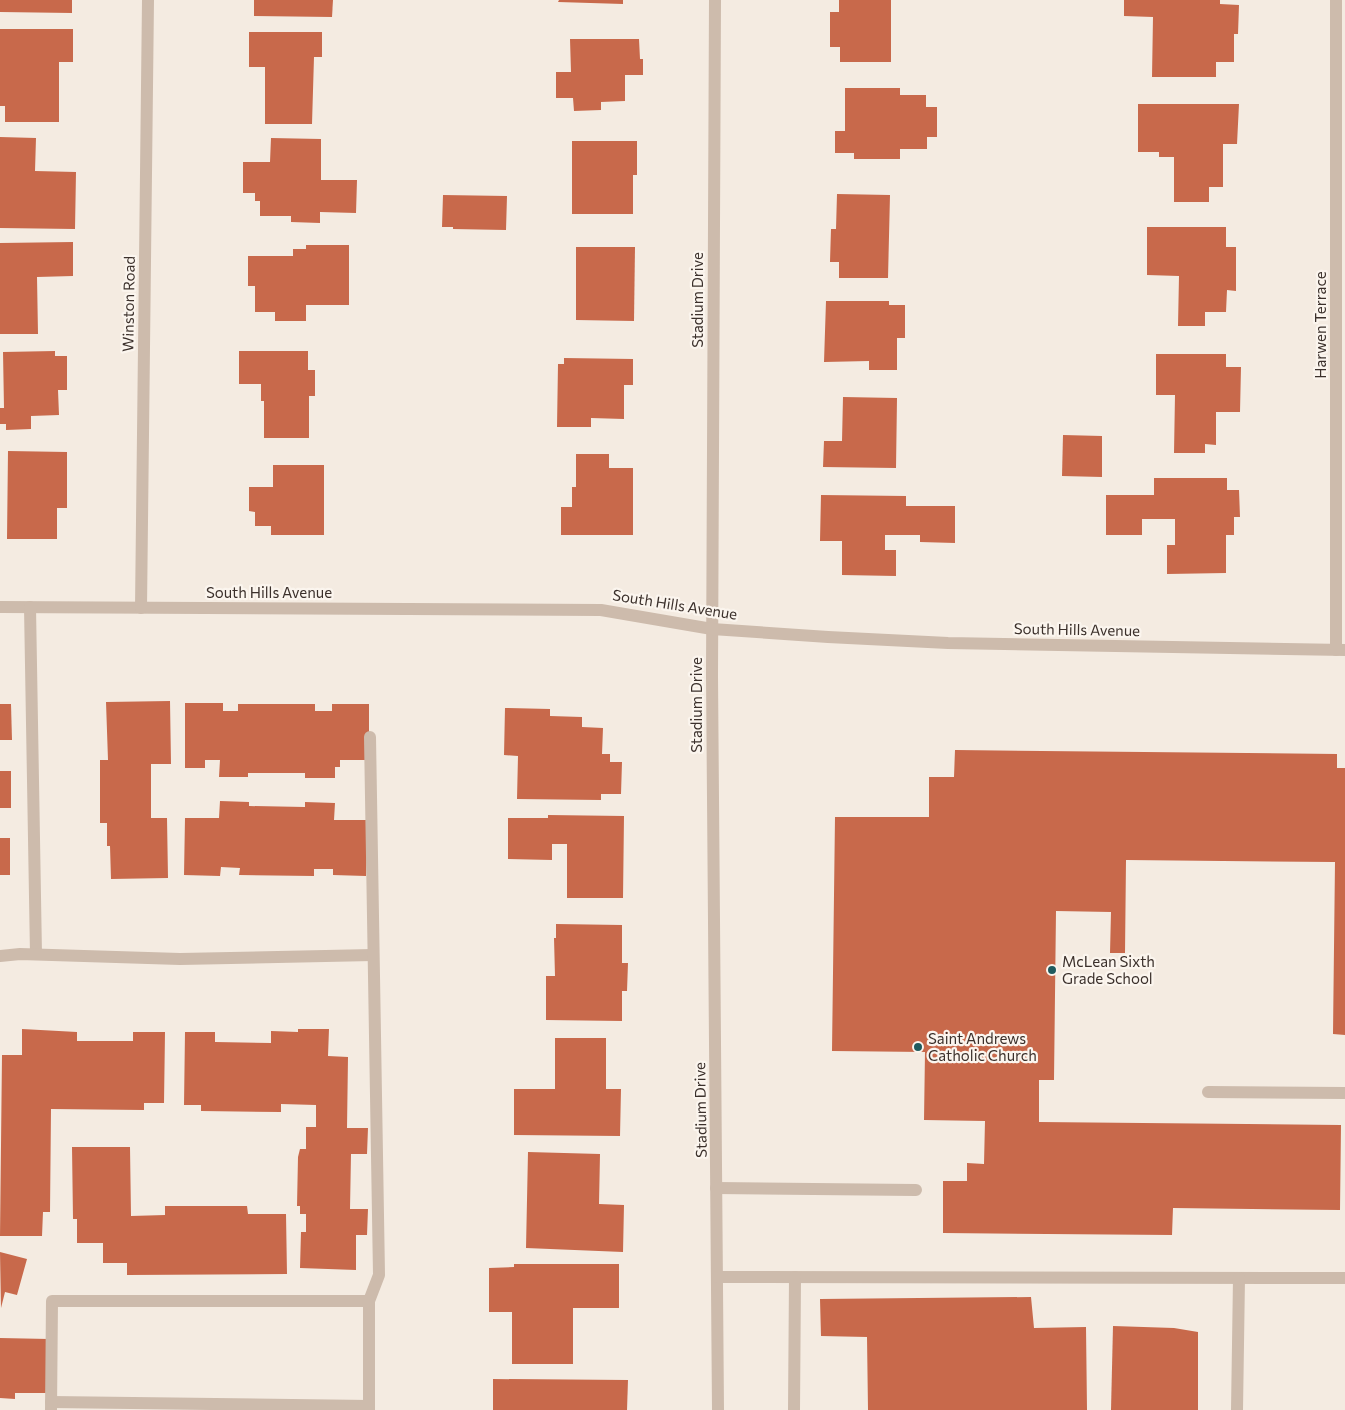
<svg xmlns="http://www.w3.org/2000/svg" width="1345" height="1410" font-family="Commissioner,sans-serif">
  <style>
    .building { fill: #c8694b }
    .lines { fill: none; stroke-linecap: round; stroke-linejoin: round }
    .minor { stroke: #cdbbac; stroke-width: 12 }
    .poi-dot { fill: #1f5a5e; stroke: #fbf5ee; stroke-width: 2 }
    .labels { text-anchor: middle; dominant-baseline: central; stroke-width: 4.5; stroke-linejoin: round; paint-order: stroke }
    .street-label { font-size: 15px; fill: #3b302b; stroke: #fbf5ee }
    .poi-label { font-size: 15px; fill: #3b302b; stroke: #fbf5ee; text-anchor: start }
  </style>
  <rect width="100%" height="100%" fill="#f4ebe1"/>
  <g class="building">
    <polygon points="0,0 72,0 72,13 0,12"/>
    <polygon points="254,0 333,0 332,17 254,16"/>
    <polygon points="559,0 623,0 623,4 558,2"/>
    <polygon points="839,0 891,0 891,62 840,62 840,47 830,47 830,12 839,12"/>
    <polygon points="1124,0 1220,0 1220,4 1239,5 1238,34 1234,34 1234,62 1216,62 1216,77 1152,77 1153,17 1124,16"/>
    <polygon points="0,29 73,29 73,62 59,62 59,122 5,122 5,106 0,106"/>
    <polygon points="249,32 322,32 322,57 314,57 312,124 265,124 265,67 249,67"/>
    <polygon points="570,39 639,39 640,59 643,59 643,75 625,75 625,101 601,102 601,110 574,111 573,98 556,98 556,72 571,72"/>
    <polygon points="845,88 900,88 900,95 926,95 926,107 937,107 937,137 927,137 927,149 900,149 900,159 854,159 854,153 835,153 835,131 845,131"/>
    <polygon points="1138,104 1239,104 1237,144 1223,144 1223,187 1209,187 1209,202 1174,202 1174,157 1159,157 1159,152 1138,152"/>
    <polygon points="0,137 36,138 35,171 76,172 75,229 0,228"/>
    <polygon points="271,138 321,139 321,180 357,180 356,213 320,212 320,223 291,222 291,216 260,216 260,201 255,201 255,193 243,193 243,162 270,162"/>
    <polygon points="572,141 637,141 637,175 633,175 633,214 572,214"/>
    <polygon points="837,194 890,195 888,278 839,278 839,262 830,262 831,229 836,229"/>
    <polygon points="443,195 507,196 506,230 453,229 453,227 442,227"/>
    <polygon points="1147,227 1226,227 1226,247 1236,247 1236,291 1227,290 1226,312 1205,312 1205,326 1178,326 1179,276 1147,275"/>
    <polygon points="73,242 73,276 37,277 38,334 0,334 0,243"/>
    <polygon points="306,245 349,245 349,305 306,305 306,321 275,321 275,312 255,312 255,286 248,286 248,256 293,256 293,249 306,249"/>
    <polygon points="576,247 635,247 634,321 576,320"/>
    <polygon points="826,301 889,301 889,305 905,305 905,338 897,338 897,370 869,370 869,361 824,362"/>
    <polygon points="55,351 55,356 67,356 67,390 58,390 59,415 31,416 31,429 6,430 6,424 0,424 0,408 4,408 3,352"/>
    <polygon points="239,351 308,351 308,370 315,370 315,396 309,396 309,438 264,438 264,401 261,401 261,384 239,384"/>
    <polygon points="1156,354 1226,354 1226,367 1241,367 1240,412 1216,412 1216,445 1205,444 1205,453 1174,453 1175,395 1156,395"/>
    <polygon points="564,358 633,359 633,385 624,385 624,419 591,418 591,427 557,427 558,364 564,364"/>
    <polygon points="843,397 897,398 896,468 823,467 824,441 842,441"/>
    <polygon points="1063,435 1102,436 1102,477 1062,476"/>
    <polygon points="8,451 67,452 67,508 57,508 57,539 7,539"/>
    <polygon points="576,454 609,454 609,468 633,468 633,535 561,535 561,507 572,507 572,487 576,487"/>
    <polygon points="273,465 324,465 324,535 271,535 271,526 255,526 255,512 249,511 249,487 273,487"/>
    <polygon points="1154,478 1227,478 1227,490 1239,490 1240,517 1234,517 1234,535 1226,535 1226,573 1167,574 1167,545 1175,545 1175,519 1142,519 1142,535 1106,535 1106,495 1154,495"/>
    <polygon points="821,495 906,496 906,506 955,506 955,543 920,542 920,535 885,535 885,550 896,550 896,576 842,575 842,541 820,541"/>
    <polygon points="170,701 171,764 151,764 151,818 167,818 168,878 111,879 110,846 107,846 107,823 100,823 100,760 108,760 106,702"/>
    <polygon points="185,703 223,703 223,711 238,711 238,704 315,704 315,711 332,711 332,704 369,704 369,760 340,760 340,767 335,767 335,778 305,778 305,773 248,773 248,777 219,777 220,760 205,760 205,768 185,768"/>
    <polygon points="0,704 11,704 12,740 0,740"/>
    <polygon points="505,708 550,709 550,716 582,717 582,727 603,728 602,754 610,754 610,762 622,762 621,794 601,794 601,800 517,799 518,756 504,755"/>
    <polygon points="955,750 1337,754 1337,768 1345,768 1345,1035 1333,1034 1335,862 1126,860 1125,953 1110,953 1111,912 1056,911 1054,1080 1039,1080 1039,1122 1341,1125 1340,1210 1173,1208 1172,1235 943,1233 943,1181 967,1181 967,1163 984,1164 985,1121 924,1120 925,1052 832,1051 835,817 929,817 929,777 954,777"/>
    <rect x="0" y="771" width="11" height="37"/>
    <polygon points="220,801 249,802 249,806 305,807 305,802 335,803 334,820 368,820 366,876 333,875 333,869 314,869 314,876 239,875 240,868 221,867 220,876 184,875 185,818 219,818"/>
    <polygon points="548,815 624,816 623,898 567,898 567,844 552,844 552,860 508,859 508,818 548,818"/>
    <rect x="0" y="838" width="10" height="37"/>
    <polygon points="556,924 622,925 622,963 628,963 627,991 622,991 622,1021 546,1020 546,976 555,976 554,938 556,938"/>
    <polygon points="22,1029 77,1032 77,1041 133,1041 133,1032 165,1032 164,1103 144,1103 144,1110 51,1109 50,1212 43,1212 42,1236 0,1236 2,1055 22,1055"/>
    <polygon points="298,1029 329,1029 328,1056 348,1057 347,1128 368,1128 367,1154 351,1154 350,1209 368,1209 367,1235 356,1235 356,1270 300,1268 301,1232 306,1232 306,1214 300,1214 300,1206 297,1206 298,1157 300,1149 306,1149 306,1127 316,1127 316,1105 281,1104 281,1112 201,1111 201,1105 184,1105 185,1032 215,1032 215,1042 271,1043 271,1031 298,1032"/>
    <polygon points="555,1038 606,1038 606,1089 621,1089 620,1136 514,1135 514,1089 555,1089"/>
    <polygon points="72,1147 130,1147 131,1216 165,1215 165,1206 247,1206 248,1214 286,1214 287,1274 127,1275 127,1263 103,1263 103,1243 77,1243 77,1219 73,1219"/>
    <polygon points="528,1152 600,1154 599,1204 624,1205 623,1252 526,1248"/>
    <polygon points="0,1252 27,1259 17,1295 5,1292 1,1308"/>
    <polygon points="514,1264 619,1264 619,1308 573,1308 573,1364 512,1364 512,1312 489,1312 489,1268 514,1267"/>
    <polygon points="1031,1297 1034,1328 1086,1327 1087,1410 868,1410 867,1337 821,1336 820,1299"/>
    <polygon points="1113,1326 1174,1328 1198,1332 1198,1410 1111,1410"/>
    <polygon points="0,1338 49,1339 49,1393 15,1393 15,1399 0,1398"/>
    <polygon points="493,1379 628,1380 627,1410 493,1410"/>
  </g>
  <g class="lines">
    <g class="minor">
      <polyline points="715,0 712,676 718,1410"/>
      <polyline points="0,607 601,610 712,629 828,637 948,643 1345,650"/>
      <polyline points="30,607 36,954"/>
      <polyline points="141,608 148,0"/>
      <polyline points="1336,650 1336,0"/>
      <polyline points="0,956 20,954 180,959 373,955"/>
      <polyline points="1208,1092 1345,1093"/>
      <polyline points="716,1188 916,1190"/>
      <polyline points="717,1277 1345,1278"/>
      <polyline points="369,1301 379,1275 370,737"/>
      <polyline points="51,1402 369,1406"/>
      <polyline points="51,1410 52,1301 369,1301 369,1410"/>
      <polyline points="794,1410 795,1277"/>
      <polyline points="1237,1410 1239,1278"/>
    </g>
  </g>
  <g class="poi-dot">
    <circle cx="1052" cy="970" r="5"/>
    <circle cx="918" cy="1047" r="5"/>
  </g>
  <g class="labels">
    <g class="street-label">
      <text transform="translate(697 300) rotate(-90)">Stadium Drive</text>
      <text transform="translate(128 304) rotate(-89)">Winston Road</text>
      <text transform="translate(1320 325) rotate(-90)">Harwen Terrace</text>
      <text x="269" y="592">South Hills Avenue</text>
      <text transform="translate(675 604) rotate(9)">South Hills Avenue</text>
      <text transform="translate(1077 629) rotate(1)">South Hills Avenue</text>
      <text transform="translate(696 705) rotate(-90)">Stadium Drive</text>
      <text transform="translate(700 1110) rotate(-91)">Stadium Drive</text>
    </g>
    <g class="poi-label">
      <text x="1062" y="961">McLean Sixth<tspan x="1062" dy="17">Grade School</tspan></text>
      <text x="928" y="1038">Saint Andrews<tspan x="928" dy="17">Catholic Church</tspan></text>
    </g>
  </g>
</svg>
